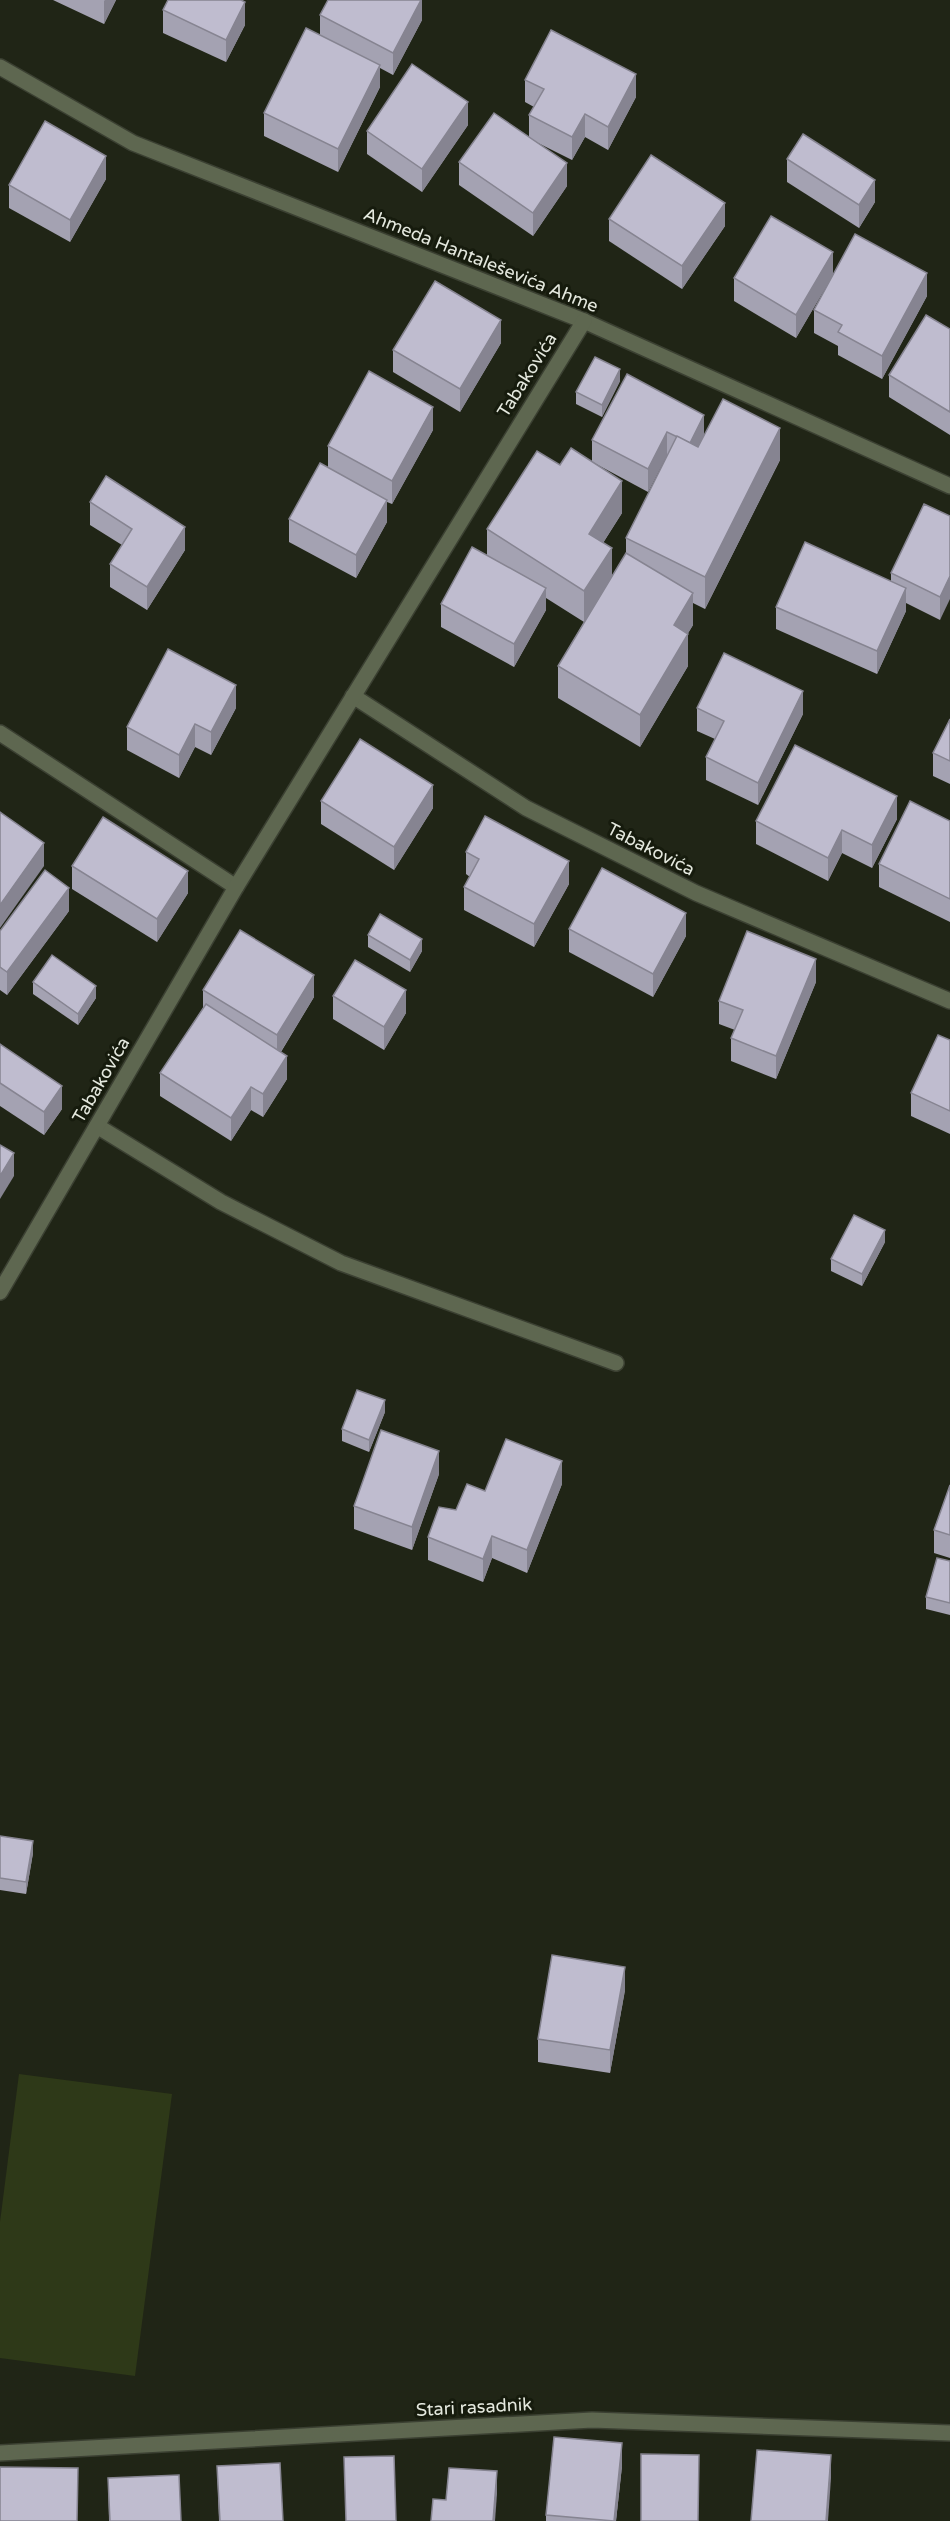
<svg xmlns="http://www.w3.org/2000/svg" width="950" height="2521" font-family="'Varela Round',sans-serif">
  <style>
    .pitch { fill: #2e3918 }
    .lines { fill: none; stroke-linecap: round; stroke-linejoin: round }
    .minor-casing { stroke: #3b4032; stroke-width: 18 }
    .minor { stroke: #5e6750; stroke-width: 15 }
    .wall { fill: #a4a2b2; fill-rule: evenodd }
    .shaded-wall { fill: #868491 }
    .building { fill: #bfbccf; stroke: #868491; stroke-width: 1.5 }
    .labels { text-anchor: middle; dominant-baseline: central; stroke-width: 6; stroke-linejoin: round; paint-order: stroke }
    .street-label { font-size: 18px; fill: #e4e8de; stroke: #161b0d }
  </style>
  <rect width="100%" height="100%" fill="#202516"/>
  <polygon class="pitch" points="19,2074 172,2094 135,2376 0,2358 0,2222"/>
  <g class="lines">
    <defs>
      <g id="minor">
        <polyline points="0,67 133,143 584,321 950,486"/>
        <polyline points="353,696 526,808 696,893 950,1001"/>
        <polyline points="0,733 236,887"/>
        <polyline points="97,1126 221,1202 341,1263 616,1363"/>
        <polyline points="0,1292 236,887 584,321"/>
        <polyline points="0,2453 592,2420 950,2433"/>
      </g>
    </defs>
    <use href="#minor" class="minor-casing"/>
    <use href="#minor" class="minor"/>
  </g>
  <g class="wall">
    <polygon points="53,0 116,0 104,24"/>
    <polygon points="422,0 422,20 393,75 380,68 380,87 338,172 264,136 264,113 320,35 320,15"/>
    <polygon points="163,10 245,25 226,62 163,33"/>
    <polygon points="525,80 636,97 608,150 585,137 572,160 536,142 567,186 533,236 459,185 459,162 529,137 529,115 534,107 525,102"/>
    <polygon points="468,125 422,192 367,154 367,131"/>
    <polygon points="787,159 875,202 859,228 787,182"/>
    <polygon points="106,179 70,242 9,208 9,185"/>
    <polygon points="609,219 725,226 682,289 609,241"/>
    <polygon points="833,275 927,296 882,379 838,355 838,346 814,333 814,310 831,278 796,338 734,301 734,278"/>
    <polygon points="950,329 950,435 889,397 889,375"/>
    <polygon points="501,343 460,412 393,372 393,350"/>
    <path d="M627 374 704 435 780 460 705 609 693 603V625L688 633V666L640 747 558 698V666L584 622 546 598V610L514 667 441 627V604L487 555V529L592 462V440ZM667 455H668L626 538V553L612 576 603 543 622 513 596 464 648 492Z"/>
    <polygon points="620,381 602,417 576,404 576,392"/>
    <polygon points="433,430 392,504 387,502 387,522 356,578 289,542 289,519 328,468 328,446"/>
    <polygon points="90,502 185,550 147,610 110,587 110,564 122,545 90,525"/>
    <polygon points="950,516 940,620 906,603 906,611 877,674 776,629 776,607 891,581 891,573"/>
    <polygon points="236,708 211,755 195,747 179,778 127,750 127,727"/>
    <polygon points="697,708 803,714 758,805 706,780 706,757 715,739 697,731"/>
    <polygon points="950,719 950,784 933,776 933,753"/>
    <polygon points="321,801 433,808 394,870 321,824"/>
    <polygon points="897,819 872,868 842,853 828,881 756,844 756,821"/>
    <polygon points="950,821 950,922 879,887 879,864"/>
    <polygon points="466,852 569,884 534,947 464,910 464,887 470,877 466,874"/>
    <polygon points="72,866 188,893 157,942 72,889"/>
    <polygon points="69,911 7,995 0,990 0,931"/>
    <polygon points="569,929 686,936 653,997 569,952"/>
    <polygon points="368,935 422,951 410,972 368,947"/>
    <polygon points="33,982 96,998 78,1025 33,994"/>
    <polygon points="816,982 776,1079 731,1061 731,1038 735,1030 719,1024 719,1001"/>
    <polygon points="203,990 314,997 281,1052 287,1079 263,1117 251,1110 231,1141 160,1096 160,1073 203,1008"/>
    <polygon points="333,996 406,1013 384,1050 333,1019"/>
    <polygon points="950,1040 950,1134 911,1116 911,1093"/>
    <polygon points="0,1044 62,1109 44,1135 0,1106"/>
    <polygon points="885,1242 862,1286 831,1271 831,1259"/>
    <polygon points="385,1412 369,1452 342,1441 342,1429"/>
    <polygon points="439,1474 412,1550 354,1529 354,1506"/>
    <polygon points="562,1484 527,1573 492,1558 483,1582 428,1560 428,1537 456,1510 485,1491"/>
    <polygon points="950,1485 950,1558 934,1553 934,1530"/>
    <polygon points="950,1561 950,1615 926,1609 926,1597"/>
    <polygon points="0,1836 33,1853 26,1894 0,1890"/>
    <polygon points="625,1990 610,2073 538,2062 538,2039"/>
    <polygon points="217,2466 283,2521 219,2521"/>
    <polygon points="622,2466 616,2521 546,2521 546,2515"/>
    <polygon points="108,2478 181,2521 109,2521"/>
  </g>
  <g class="shaded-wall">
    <polygon points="105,0 116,0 104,24 104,1"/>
    <polygon points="421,0 422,0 422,20 393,75 393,53"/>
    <polygon points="245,2 245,25 226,62 226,40"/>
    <polygon points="380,65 380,87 338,172 338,149"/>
    <polygon points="636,74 636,97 608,150 608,127"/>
    <polygon points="468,102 468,125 422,192 422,169"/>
    <polygon points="585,114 585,137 572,160 572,137"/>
    <polygon points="106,156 106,179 70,242 70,220"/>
    <polygon points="567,163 567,186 533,236 533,213"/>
    <polygon points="875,180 875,202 859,228 859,205"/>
    <polygon points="725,203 725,226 682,289 682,266"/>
    <polygon points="833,252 833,275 796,338 796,315"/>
    <polygon points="927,273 927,296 882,379 882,356"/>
    <polygon points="501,320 501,343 460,412 460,389"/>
    <polygon points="620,369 620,381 602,417 602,405"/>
    <polygon points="433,407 433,430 392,504 392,481"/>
    <polygon points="704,415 704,438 689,467 689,444"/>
    <polygon points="780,428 780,460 705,609 705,577"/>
    <polygon points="667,432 667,455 648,492 648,469"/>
    <polygon points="622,481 622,513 589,565 589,534"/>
    <polygon points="387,500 387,522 356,578 356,555"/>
    <polygon points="185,527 185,550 147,610 147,587"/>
    <polygon points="612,548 612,580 584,623 584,591"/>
    <polygon points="950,576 950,599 940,620 940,597"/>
    <polygon points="546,588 546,610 514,667 514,644"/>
    <polygon points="906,588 906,611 877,674 877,651"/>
    <polygon points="693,593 693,625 674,657 674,625"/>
    <polygon points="688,634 688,666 640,747 640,715"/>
    <polygon points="236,685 236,708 211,755 211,732"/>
    <polygon points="803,691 803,714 758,805 758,783"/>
    <polygon points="195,724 195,747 179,778 179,755"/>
    <polygon points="433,785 433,808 394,870 394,847"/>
    <polygon points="897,796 897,819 872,868 872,845"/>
    <polygon points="842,830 842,853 828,881 828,858"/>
    <polygon points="44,843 44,866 0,928 0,905"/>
    <polygon points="569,861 569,884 534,947 534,924"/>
    <polygon points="188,871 188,893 157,942 157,919"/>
    <polygon points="69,888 69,911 7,995 7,972"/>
    <polygon points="686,913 686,936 653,997 653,974"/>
    <polygon points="422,939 422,951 410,972 410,960"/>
    <polygon points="816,959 816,982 776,1079 776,1056"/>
    <polygon points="314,975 314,997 277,1058 277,1035"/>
    <polygon points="96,986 96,998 78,1025 78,1014"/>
    <polygon points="406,990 406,1013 384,1050 384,1027"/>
    <polygon points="287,1056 287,1079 263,1117 263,1094"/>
    <polygon points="62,1086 62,1109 44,1135 44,1112"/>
    <polygon points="251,1087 251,1110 231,1141 231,1118"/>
    <polygon points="14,1153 14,1176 0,1199 0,1176"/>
    <polygon points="885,1230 885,1242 862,1286 862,1274"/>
    <polygon points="385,1400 385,1412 369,1452 369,1440"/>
    <polygon points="439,1451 439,1474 412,1550 412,1527"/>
    <polygon points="562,1461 562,1484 527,1573 527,1550"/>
    <polygon points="492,1536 492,1558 483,1582 483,1559"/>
    <polygon points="33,1841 33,1853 26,1894 26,1882"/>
    <polygon points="625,1967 625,1990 610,2073 610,2050"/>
    <polygon points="622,2443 622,2466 616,2521 614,2521"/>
    <polygon points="831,2455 831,2478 828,2521 826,2521"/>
    <polygon points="497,2471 497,2494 495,2521 493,2521"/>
  </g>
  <g class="building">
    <polygon points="168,0 241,0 245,2 226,40 163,10"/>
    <polygon points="328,0 421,0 393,53 320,15"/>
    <polygon points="306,28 380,65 338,149 264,113"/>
    <polygon points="551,30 636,74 608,127 585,114 572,137 529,115 544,89 525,80"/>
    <polygon points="412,64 468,102 422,169 367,131"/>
    <polygon points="494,113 567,163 533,213 459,162"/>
    <polygon points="45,121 106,156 70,220 9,185"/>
    <polygon points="803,134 875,180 859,205 787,159"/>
    <polygon points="651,155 725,203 682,266 609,219"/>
    <polygon points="771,216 833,252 796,315 734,278"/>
    <polygon points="855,234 927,273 882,356 838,332 842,325 814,310"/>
    <polygon points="435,281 501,320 460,389 393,350"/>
    <polygon points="926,315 950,329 950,412 889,375"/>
    <polygon points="595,357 620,369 602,405 576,392"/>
    <polygon points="369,371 433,407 392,481 328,446"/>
    <polygon points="627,374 704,415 690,443 667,432 648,469 592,440"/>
    <polygon points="723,399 780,428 705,577 626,538 677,436 698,447"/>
    <polygon points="571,448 622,481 589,534 612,548 584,591 487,529 537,451 560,465"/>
    <polygon points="320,463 387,500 356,555 289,519"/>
    <polygon points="106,476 185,527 147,587 110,564 132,529 90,502"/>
    <polygon points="924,504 950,516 950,576 940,597 891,573"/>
    <polygon points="805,542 906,588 877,651 776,607"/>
    <polygon points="472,547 546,588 514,644 441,604"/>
    <polygon points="626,553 693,593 674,625 688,634 640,715 558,666"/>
    <polygon points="168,649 236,685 211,732 195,724 179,755 127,727"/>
    <polygon points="724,653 803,691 758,783 706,757 724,721 697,708"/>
    <polygon points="950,719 950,761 933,753"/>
    <polygon points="360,739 433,785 394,847 321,801"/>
    <polygon points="795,745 897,796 872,845 842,830 828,858 756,821"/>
    <polygon points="910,801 950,821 950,899 879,864"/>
    <polygon points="0,812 44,843 0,905"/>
    <polygon points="485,816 569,861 534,924 464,887 479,859 466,852"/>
    <polygon points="103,817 188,871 157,919 72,866"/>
    <polygon points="602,868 686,913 653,974 569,929"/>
    <polygon points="45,870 69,888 7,972 0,967 0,931"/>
    <polygon points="380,914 422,939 410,960 368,935"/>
    <polygon points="240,930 314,975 277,1035 203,990"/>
    <polygon points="747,931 816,959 776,1056 731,1038 743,1010 719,1001"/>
    <polygon points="52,955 96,986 78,1014 33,982"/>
    <polygon points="355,960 406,990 384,1027 333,996"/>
    <polygon points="206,1004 287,1056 263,1094 251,1087 231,1118 160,1073"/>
    <polygon points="938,1035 950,1040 950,1111 911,1093"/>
    <polygon points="0,1044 62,1086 44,1112 0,1083"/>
    <polygon points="0,1145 14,1153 0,1176"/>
    <polygon points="854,1215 885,1230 862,1274 831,1259"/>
    <polygon points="357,1390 385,1400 369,1440 342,1429"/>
    <polygon points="381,1430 439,1451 412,1527 354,1506"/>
    <polygon points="506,1439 562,1461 527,1550 492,1536 483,1559 428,1537 439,1507 456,1510 467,1484 485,1491"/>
    <polygon points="950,1485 950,1535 934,1530"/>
    <polygon points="937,1558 950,1561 950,1603 926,1597"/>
    <polygon points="0,1836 33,1841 26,1882 0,1878"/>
    <polygon points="552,1955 625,1967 610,2050 538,2039"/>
    <polygon points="554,2437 622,2443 614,2521 546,2515"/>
    <polygon points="757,2450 831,2455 826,2521 751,2521"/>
    <polygon points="641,2454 699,2455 698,2521 641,2521"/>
    <polygon points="394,2456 396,2521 346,2521 344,2457"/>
    <polygon points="280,2463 283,2521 220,2521 217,2466"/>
    <polygon points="0,2467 78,2468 77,2521 0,2521"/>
    <polygon points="449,2468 497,2471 493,2521 431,2521 433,2499 446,2500"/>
    <polygon points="179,2475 181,2521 110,2521 108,2478"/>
  </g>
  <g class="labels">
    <g class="street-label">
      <text transform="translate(481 260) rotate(22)">Ahmeda Hantaleševića Ahme</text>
      <text transform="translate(527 375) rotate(-58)">Tabakovića</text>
      <text transform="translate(651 849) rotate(27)">Tabakovića</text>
      <text transform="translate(101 1080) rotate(-60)">Tabakovića</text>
      <text transform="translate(474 2407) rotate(-3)">Stari rasadnik</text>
    </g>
  </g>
</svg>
